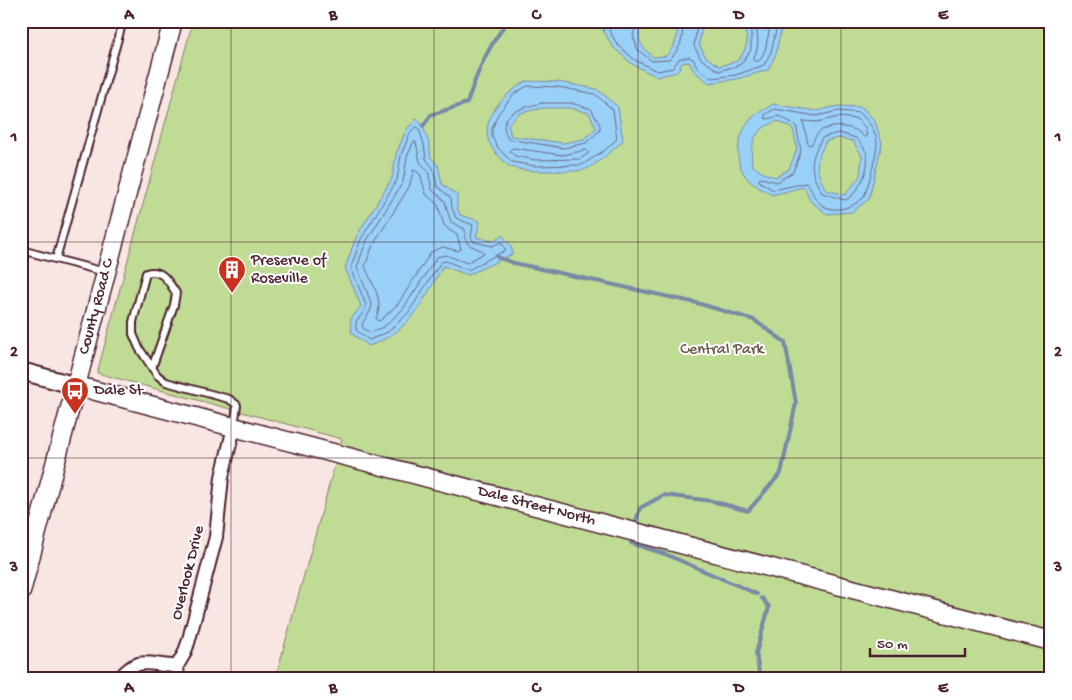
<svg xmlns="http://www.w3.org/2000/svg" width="1072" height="700" font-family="'Gochi Hand',sans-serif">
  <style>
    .green { fill: #c0dc94; stroke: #857e60 }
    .water { fill: #99d0f8; stroke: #7989a6; fill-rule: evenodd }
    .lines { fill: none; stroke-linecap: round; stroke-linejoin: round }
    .shore { stroke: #6a667d; stroke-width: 1 }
    .stream { stroke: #7989a6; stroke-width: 4 }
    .service-casing { stroke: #4a1f2b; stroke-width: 10 }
    .minor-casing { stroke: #4a1f2b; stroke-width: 16 }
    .tertiary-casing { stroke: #4a1f2b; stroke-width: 20 }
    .secondary-casing { stroke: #4a1f2b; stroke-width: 21 }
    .service { stroke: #fff; stroke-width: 6 }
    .minor { stroke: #fff; stroke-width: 12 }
    .tertiary { stroke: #fff; stroke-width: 16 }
    .secondary { stroke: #fff; stroke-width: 18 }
    .grid { fill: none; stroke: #4a1f2b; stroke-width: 1; stroke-opacity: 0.55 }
    .labels { text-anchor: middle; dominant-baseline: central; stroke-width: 4; stroke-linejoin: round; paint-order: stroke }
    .poi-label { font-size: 16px; fill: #4a1f2b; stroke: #fff; text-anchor: start }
    .street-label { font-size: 16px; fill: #4a1f2b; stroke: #fff }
    .park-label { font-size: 16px; fill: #6d584a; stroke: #fff }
    .neatline { fill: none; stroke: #4a1f2b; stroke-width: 2 }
    .grid-label { font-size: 16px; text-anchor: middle; font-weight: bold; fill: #4a1f2b }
  </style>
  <rect width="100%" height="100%" fill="#f8e6e3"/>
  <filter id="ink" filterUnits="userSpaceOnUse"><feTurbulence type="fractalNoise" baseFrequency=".02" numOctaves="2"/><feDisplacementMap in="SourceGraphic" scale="10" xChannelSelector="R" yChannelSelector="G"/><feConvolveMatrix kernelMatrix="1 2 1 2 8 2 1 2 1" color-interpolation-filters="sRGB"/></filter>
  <g filter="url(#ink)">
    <polygon class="green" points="193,21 1051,21 1051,679 275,679 342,439 97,373"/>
    <g class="water">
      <path d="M608 21H642C637 40 638 44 653 57L666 56C675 46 681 34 674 21H709L702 27 699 44 705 56 719 66 738 61C749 44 750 40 740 21H777L781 29 776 54 768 70 737 79 709 83 694 71 689 62 682 63 677 72 657 77 632 64 613 47 603 30Z"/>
      <path d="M526 81 558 82 597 89 618 107 623 141C614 148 594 168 583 170 575 172 565 171 556 171 542 171 525 172 511 167 506 165 501 158 497 154 471 127 502 95 526 81ZM543 108H570L589 113 596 128 584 139 563 143 511 136 508 124 520 113Z"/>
      <path d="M773 104 816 111 838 106 862 107 875 121 882 143 869 199 852 212 827 214 810 201 804 187 772 195C766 191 758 188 752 183 732 167 735 137 751 119 756 113 766 109 773 104ZM778 121 793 129 797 149 789 169 776 177 763 173 752 165C750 142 754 129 778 121ZM839 138 853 141 862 156 860 176 845 195 826 190C814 167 815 164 826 141Z"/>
      <path d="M417 118 423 126 429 143 431 158 438 165 442 184 457 195V207L460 215 480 221 476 237 492 241 502 235 511 246 513 254 468 275 443 266C430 289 414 322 390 336 384 340 376 343 369 346L352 334 350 320 361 306 345 268 356 237 392 178 396 154 406 130Z"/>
    </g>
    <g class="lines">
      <g class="shore">
        <polyline points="612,21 609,30 617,44 635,60 657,71 673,68 679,59 689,57 693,59 698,68 712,78 736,75 764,65 771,52 776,31 773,21"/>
        <path d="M637 21 633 36 638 50 652 61 669 60C679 51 687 35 680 21"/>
        <polyline points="701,21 697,26 694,46 701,59 719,71 740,65 751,50 751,31 746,21"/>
        <path d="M753 21C759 34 760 47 753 59L755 62 760 60 765 50 769 32 767 21"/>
        <polygon points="528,86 558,87 595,94 613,110 617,139 605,150 582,165 535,166 512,162 498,148 492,137 492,129 498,114 514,94"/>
        <path d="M542 103H571L591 109 600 125V130L586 143 564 148 508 139C494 113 522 108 542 103Z"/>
        <path d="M775 109 816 116 839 111 860 113C868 121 876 130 877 142 878 149 867 193 863 198 855 206 838 212 828 208 812 202 814 190 806 183L773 190 760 182 759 179 761 178 777 182 793 172 801 151 796 125 779 116 767 119 765 118V115Z"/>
        <path d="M839 117 857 119 865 127 867 137H864C855 125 833 124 820 131 816 134 814 140 811 145L808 144 803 121 817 122Z"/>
        <polygon points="416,127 419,129 424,144 426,159 433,168 437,186 451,198 452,208 456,218 473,225 471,237 474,242 492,246 501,242 506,250 468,270 446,261 441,262 408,313 388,332 369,340 356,330 356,322 365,310 366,305 351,267 361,239 397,180 401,155 410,133"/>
        <path d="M839 133 856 138C859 142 866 149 867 155 870 169 858 195 845 200L822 193C809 170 809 161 822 138Z"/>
        <polygon points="414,142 416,142 420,162 428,171 432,190 445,201 447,210 451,222 465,229 465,239 469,245 483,251 484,253 467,263 446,255 437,257 403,309 385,326 370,333 363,328 362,324 370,312 372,305 357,267 366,242 403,182 407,157"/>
        <polygon points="513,148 563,155 586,150 589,153 580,159 536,160 515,156 510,151"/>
        <path d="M414 170 420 174 426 194 438 205 444 225 449 230 457 235 461 249 458 251 443 247 431 252 398 304 381 320 378 321 376 318C385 300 371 283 365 266L373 245 409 187Z"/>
      </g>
      <g class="stream">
        <path d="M423 126 431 115 467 103C478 70 487 48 508 21"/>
        <polyline points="497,257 514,263 697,303 754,320 785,342 796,403 781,473 748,511 712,501 664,495 640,508 636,521"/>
        <polyline points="631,543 665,554 757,594"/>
        <polyline points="760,679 756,653 769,607 762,598"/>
      </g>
      <defs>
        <g id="service">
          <polyline points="21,250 105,272"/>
          <polyline points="56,259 123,21"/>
          <path d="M152 368 174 305 176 293C168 281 162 268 146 273L133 322V334L139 348 157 375 166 382 229 399 237 405 234 426"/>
        </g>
        <g id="minor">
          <path d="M119 679C139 654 150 666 177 666"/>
          <polyline points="178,679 177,666 184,654 188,643 216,537 222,477 234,427"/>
        </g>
        <polyline id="tertiary" points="21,371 77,386"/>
        <g id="secondary">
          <path id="s1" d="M77 386 1051 641"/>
          <path id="s2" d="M21 592 173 21"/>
        </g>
      </defs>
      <use href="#service" class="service-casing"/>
      <use href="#minor" class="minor-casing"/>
      <use href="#tertiary" class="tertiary-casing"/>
      <use href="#secondary" class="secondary-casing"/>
      <use href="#service" class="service"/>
      <use href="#minor" class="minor"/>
      <use href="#tertiary" class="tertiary"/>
      <use href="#secondary" class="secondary"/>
    </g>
  </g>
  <path class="grid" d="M231 21V679M434 21V679M638 21V679M841 21V679M21 242H1051M21 458H1051"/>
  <defs>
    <symbol id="building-pin" viewBox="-11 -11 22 30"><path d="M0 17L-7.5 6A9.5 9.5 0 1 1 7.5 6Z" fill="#c8321e" stroke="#fff"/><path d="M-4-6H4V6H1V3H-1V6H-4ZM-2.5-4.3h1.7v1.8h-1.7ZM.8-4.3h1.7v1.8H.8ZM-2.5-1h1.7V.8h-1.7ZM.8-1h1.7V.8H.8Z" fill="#fff"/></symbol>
    <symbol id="bus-pin" viewBox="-11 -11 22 30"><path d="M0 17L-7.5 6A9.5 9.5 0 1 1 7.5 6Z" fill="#c8321e" stroke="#fff"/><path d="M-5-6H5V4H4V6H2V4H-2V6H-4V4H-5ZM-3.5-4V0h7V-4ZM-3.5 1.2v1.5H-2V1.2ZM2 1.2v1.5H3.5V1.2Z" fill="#fff"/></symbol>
  </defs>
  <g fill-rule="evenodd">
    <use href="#building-pin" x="216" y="254" width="32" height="43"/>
    <use href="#bus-pin" x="59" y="375" width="32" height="43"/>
  </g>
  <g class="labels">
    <g class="poi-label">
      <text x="251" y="261">Preserve of<tspan x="251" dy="18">Roseville</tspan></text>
      <text x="94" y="391">Dale St</text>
    </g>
    <g class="street-label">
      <text stroke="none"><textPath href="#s2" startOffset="295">County Road C</textPath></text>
      <text stroke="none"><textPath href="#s1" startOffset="475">Dale Street North</textPath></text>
      <text transform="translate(189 573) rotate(-76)">Overlook Drive</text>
    </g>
    <g class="park-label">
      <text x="722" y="350">Central Park</text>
    </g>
  </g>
  <rect width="1072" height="700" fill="none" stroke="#fff" stroke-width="55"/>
  <path d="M870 648v8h95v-8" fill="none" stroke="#4a1f2b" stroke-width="2.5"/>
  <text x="877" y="648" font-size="15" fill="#4a1f2b" stroke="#ffffff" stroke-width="4" paint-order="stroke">50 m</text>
  <rect x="28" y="28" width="1016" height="644" class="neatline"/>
  <g class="grid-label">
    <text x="129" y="19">A</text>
    <text x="333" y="19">B</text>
    <text x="536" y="19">C</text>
    <text x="739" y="19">D</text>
    <text x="943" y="19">E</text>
    <text x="14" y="141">1</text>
    <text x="1058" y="141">1</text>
    <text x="14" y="356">2</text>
    <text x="1058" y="356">2</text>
    <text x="14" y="571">3</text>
    <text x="1058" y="571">3</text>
    <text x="129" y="692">A</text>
    <text x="333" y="692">B</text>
    <text x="536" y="692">C</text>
    <text x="739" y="692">D</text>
    <text x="943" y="692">E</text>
  </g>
</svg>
